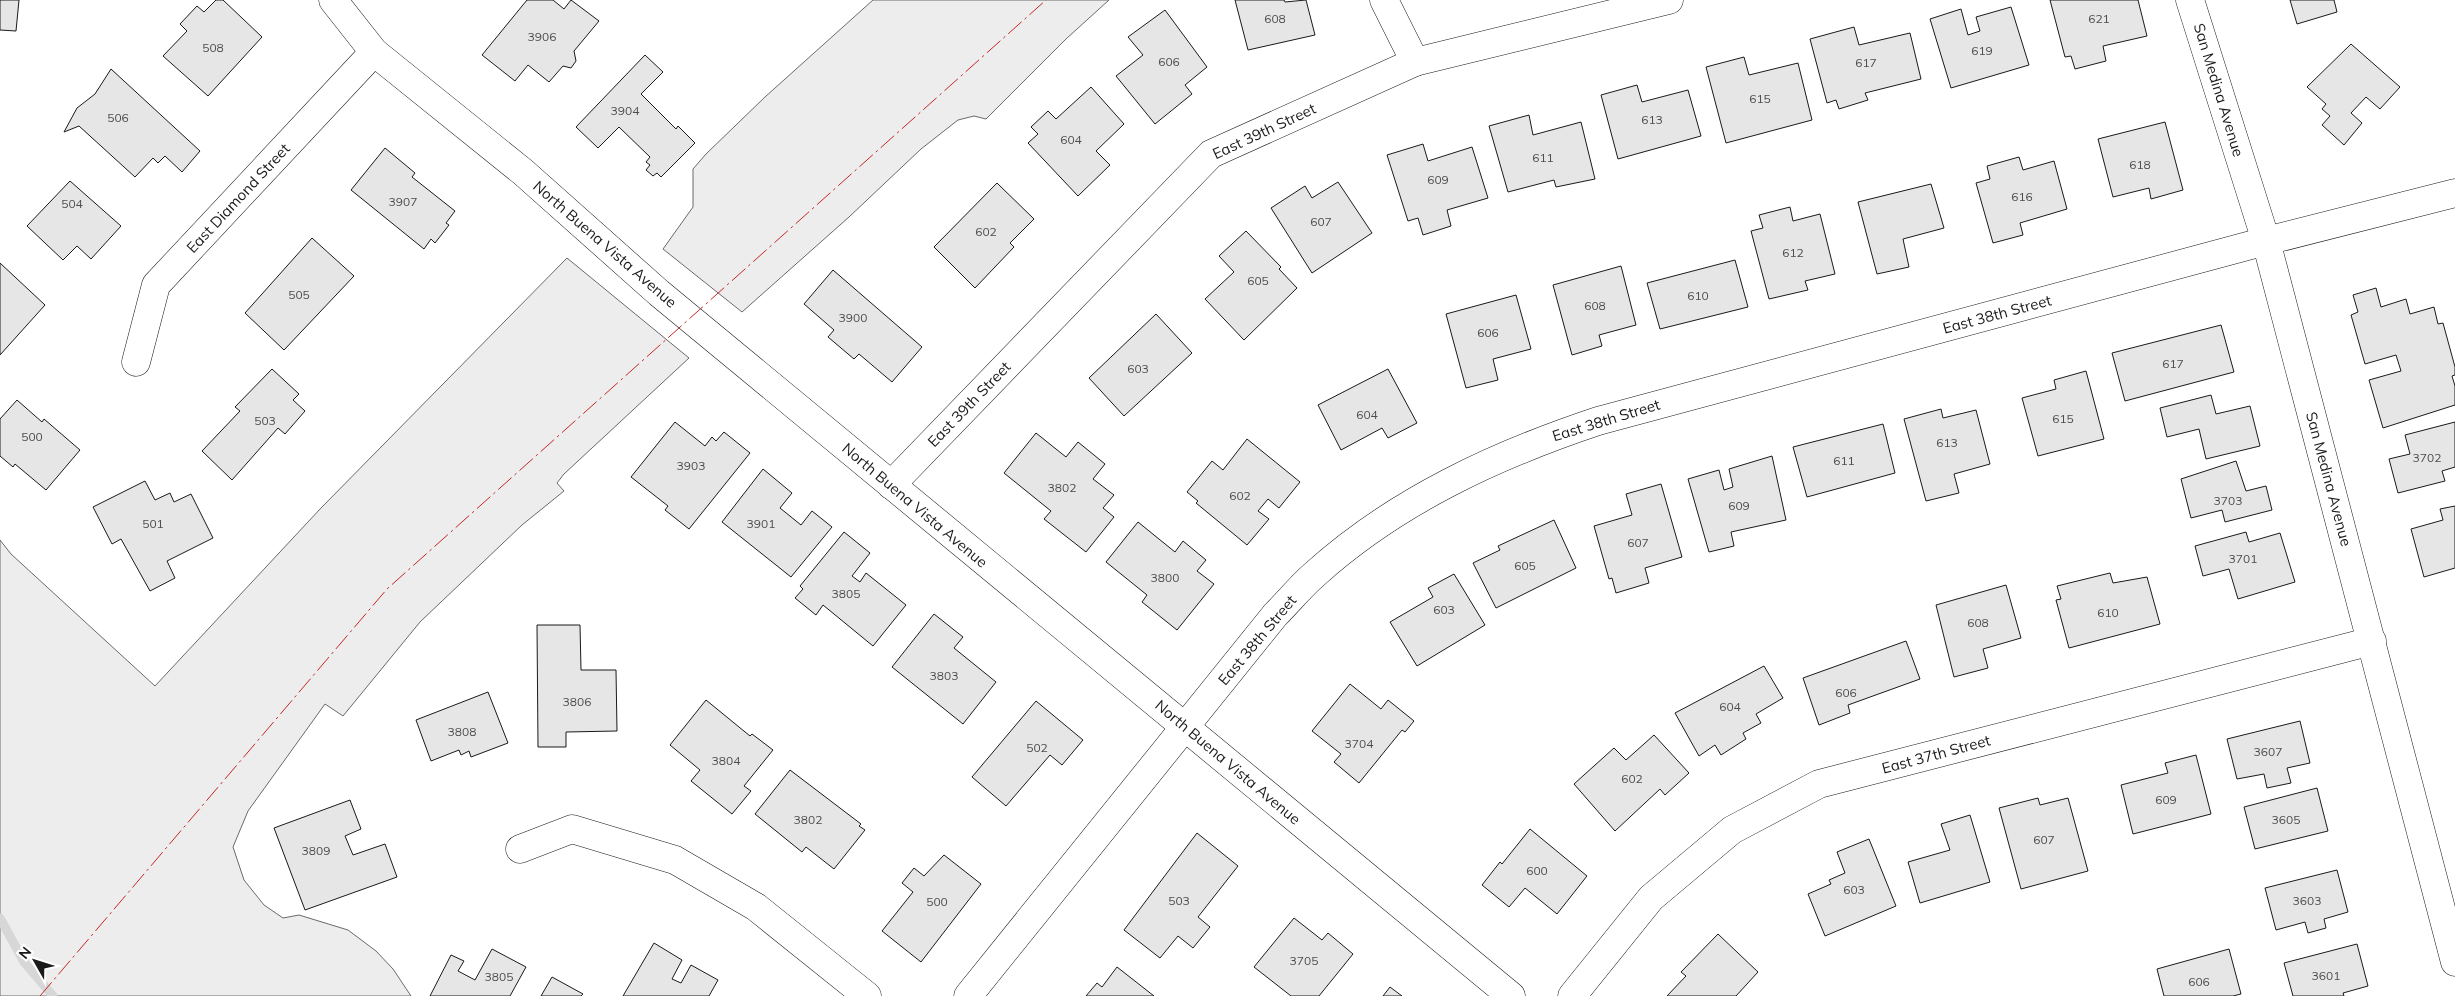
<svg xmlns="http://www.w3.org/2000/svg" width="2455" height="996" font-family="Mulish,sans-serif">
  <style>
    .built { fill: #ededed; stroke: #6a6a6a }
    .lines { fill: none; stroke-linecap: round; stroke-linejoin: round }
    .stream { stroke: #d7d7d7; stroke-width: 9 }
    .building { fill: #e6e6e6; stroke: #1a1a1a }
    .minor-casing { stroke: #1a1a1a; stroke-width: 29 }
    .tertiary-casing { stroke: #1a1a1a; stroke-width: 29 }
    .minor { stroke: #fff; stroke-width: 28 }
    .tertiary { stroke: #fff; stroke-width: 28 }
    .power { stroke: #c62828; stroke-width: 1; stroke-dasharray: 18 4 2.5 4; stroke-linecap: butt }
    .labels { text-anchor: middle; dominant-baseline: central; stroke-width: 4; stroke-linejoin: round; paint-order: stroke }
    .number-label { font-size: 12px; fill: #4d4d4d }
    .street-label { font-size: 15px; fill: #1a1a1a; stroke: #fff }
  </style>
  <rect width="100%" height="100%" fill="#fff"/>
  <g class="built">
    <polygon points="873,0 1109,0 1066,39 986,119 974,116 958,120 921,149 849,217 742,312 663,249 693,207 693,169 706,154 765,97"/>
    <polygon points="567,258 689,358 564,474 557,483 564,491 522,525 420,622 343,716 325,704 248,811 233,847 244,880 264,905 283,918 299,915 348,930 376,951 393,969 411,996 0,996 0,540 11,554 155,686 321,508"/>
  </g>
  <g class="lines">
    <polyline class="stream" points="0,918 24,962 53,996"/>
  </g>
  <g class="building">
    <polygon points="0,0 19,0 16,31 0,30"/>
    <polygon points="216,0 223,0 262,37 208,96 163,56 187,31 180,24 197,6 204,12"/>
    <polygon points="527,0 553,0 564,9 571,0 599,21 574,51 576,61 571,68 563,66 549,82 528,65 515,81 482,55"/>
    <polygon points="1235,0 1284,0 1285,2 1306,0 1315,35 1248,50"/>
    <polygon points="2050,0 2138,0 2147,36 2103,46 2106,61 2075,69 2071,56 2065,57"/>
    <polygon points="2290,0 2334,0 2337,12 2297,24"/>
    <polygon points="2011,7 2029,65 1951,88 1930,19 1961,9 1968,35 1980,31 1976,17"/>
    <polygon points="1165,10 1207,67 1185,85 1192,94 1155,124 1116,76 1143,55 1128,37"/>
    <polygon points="1854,27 1859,45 1910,33 1921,79 1865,93 1868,100 1839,109 1836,100 1827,103 1810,39"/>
    <polygon points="2351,44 2400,87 2380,109 2366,97 2351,113 2362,123 2344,145 2322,125 2330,116 2322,109 2326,104 2307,87"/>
    <polygon points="645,55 663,72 641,94 676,129 678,126 695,143 661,177 657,173 653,176 646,170 650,165 646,162 650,157 619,127 598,148 576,127"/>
    <polygon points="1744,57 1749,75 1798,63 1812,120 1726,143 1706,67"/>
    <polygon points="111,69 200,151 182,172 165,156 158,163 153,158 135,177 79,126 64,132 77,108 95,94"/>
    <polygon points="1637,85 1642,102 1688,90 1701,136 1618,159 1601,95"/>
    <polygon points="1091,87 1124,124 1096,151 1110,165 1078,196 1028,143 1038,134 1031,127 1048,111 1056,119"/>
    <polygon points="1529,115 1533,135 1581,122 1595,179 1556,187 1554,180 1508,192 1489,126"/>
    <polygon points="2165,122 2183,190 2151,199 2149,188 2113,197 2098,139"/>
    <polygon points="1423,144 1428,161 1472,147 1488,198 1447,210 1451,226 1423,235 1418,218 1408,221 1387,155"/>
    <polygon points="385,148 415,173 412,177 455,211 446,223 449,225 435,243 431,239 424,249 351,190"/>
    <polygon points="2019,157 2023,170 2054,161 2067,209 2020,223 2023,235 1993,243 1976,183 1990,179 1987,166"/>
    <polygon points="70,181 121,226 91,259 77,246 63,260 27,226"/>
    <polygon points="1338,182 1372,233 1312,273 1271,208 1305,186 1312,198"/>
    <polygon points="997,183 1034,219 1010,243 1014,247 975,288 934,247"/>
    <polygon points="1931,184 1944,228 1903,239 1909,267 1877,274 1858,202"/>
    <polygon points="1790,207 1793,221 1820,214 1835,274 1805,281 1808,290 1769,299 1751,231 1763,228 1759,215"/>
    <polygon points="1246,231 1281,267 1279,269 1297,288 1244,340 1205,299 1234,272 1219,256"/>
    <polygon points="312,238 354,276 284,350 245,313"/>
    <polygon points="1735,260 1748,307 1660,329 1647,283"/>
    <polygon points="0,263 45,305 0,355"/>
    <polygon points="1621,266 1636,325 1599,335 1602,346 1572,355 1553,285"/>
    <polygon points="833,270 922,347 892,382 859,354 854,359 828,337 834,330 804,304"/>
    <polygon points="2376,288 2381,307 2406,299 2410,314 2434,307 2438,324 2443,323 2455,367 2455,375 2452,376 2455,386 2455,405 2383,428 2369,380 2401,371 2396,355 2365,364 2351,315 2358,312 2353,295"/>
    <polygon points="1516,295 1531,349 1493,359 1498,380 1466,388 1446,314"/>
    <polygon points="1156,314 1192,353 1124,416 1089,378"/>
    <polygon points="2221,325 2234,372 2125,401 2112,353"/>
    <polygon points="272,369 299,394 293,400 305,411 285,434 278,428 232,480 202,451 240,411 235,407"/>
    <polygon points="1388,369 1417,423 1388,438 1382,428 1341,450 1318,405"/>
    <polygon points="2086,371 2104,439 2038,456 2022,398 2056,389 2054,380"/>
    <polygon points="2211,395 2216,414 2250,406 2260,446 2206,459 2199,429 2167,437 2160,408"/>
    <polygon points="17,400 42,422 44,419 80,450 46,490 15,464 13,467 0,456 0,419"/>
    <polygon points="1941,409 1943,418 1976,410 1990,464 1954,474 1959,493 1926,501 1904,419"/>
    <polygon points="675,422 705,446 712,437 716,441 724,432 750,453 689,529 665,510 668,506 631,477"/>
    <polygon points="2455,422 2455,467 2442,471 2445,481 2398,493 2389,459 2410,454 2405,435"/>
    <polygon points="1883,424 1895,473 1807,497 1793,447"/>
    <polygon points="1036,433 1066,457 1078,442 1105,464 1093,479 1114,495 1103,508 1114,517 1086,552 1044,519 1051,511 1004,473"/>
    <polygon points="1247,439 1300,482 1279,508 1268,499 1258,511 1269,519 1247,545 1196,503 1198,501 1187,492 1212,461 1223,470"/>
    <polygon points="1772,456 1786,520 1731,532 1734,546 1709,552 1688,479 1719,470 1724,490 1733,487 1729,469"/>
    <polygon points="2236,461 2246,491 2266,486 2272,510 2225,522 2222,510 2191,518 2181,479"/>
    <polygon points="763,469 792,493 780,508 801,525 812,511 832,527 791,577 722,522"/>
    <polygon points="145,481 155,500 170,493 174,502 191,494 213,538 167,561 175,578 150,591 121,539 112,544 93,507"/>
    <polygon points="1661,484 1682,557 1645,568 1649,583 1616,593 1612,578 1609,579 1594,526 1632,515 1626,494"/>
    <polygon points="2455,506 2455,568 2424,577 2411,529 2443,520 2440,509"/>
    <polygon points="1554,520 1576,568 1496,608 1473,563 1500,550 1498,546"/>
    <polygon points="1138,522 1175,552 1183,541 1206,560 1197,571 1214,584 1177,630 1142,602 1147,595 1106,562"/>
    <polygon points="844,532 870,553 852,576 860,582 866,573 906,605 873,646 823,605 816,615 795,598 803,589 800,586"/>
    <polygon points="2246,532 2249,542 2280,533 2295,582 2238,599 2229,569 2203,576 2195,546"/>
    <polygon points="2110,573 2113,583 2147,577 2160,624 2069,648 2056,600 2061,599 2057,586"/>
    <polygon points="1454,574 1485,625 1417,666 1390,622 1433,597 1428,588"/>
    <polygon points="2006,585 2021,638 1983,649 1988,668 1954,677 1936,605"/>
    <polygon points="934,614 963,637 954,648 996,682 963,724 892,667"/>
    <polygon points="537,625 580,625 581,670 616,670 617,731 566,732 566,747 538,747"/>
    <polygon points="1906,641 1920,679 1848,705 1850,713 1819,725 1803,678"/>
    <polygon points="1764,666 1783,698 1756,714 1761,723 1743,733 1746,739 1721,755 1715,745 1699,756 1675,713"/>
    <polygon points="1350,684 1381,709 1388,700 1414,721 1405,732 1402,730 1359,783 1334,762 1341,754 1312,731"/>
    <polygon points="488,692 508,743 471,757 469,751 461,755 459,750 431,761 416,720"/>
    <polygon points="706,700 750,736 752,734 773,750 744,786 751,791 732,814 691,781 700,770 670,745"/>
    <polygon points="1036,701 1083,740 1062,765 1050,755 1006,806 972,777"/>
    <polygon points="2300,721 2310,763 2287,768 2291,783 2267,788 2264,774 2237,779 2227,739"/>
    <polygon points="1654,735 1689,773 1665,795 1660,789 1615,831 1574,784 1614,748 1626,760"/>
    <polygon points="2196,755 2211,814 2133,834 2121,785 2168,773 2165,763"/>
    <polygon points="790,770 861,824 859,826 865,830 834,869 806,847 802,852 755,814"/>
    <polygon points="2317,788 2328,831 2255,849 2244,807"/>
    <polygon points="2038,798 2040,805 2068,798 2088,871 2021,889 1999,808"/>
    <polygon points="350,800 361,829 345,836 353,855 385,844 397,877 305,910 274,828"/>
    <polygon points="1970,815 1990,882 1920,903 1908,862 1950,850 1941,824"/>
    <polygon points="1530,829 1587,876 1557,914 1525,888 1509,907 1482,885 1500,862 1502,864"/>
    <polygon points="1197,833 1238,866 1198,917 1210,927 1193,948 1178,936 1160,958 1124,930"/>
    <polygon points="1869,839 1896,906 1825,936 1808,894 1831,884 1829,880 1845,873 1837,852"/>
    <polygon points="944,855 981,884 921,962 882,931 913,892 902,883 914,868 924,876"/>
    <polygon points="2337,870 2348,912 2324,919 2326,928 2308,933 2305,922 2276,930 2265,888"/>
    <polygon points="1294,918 1322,940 1328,933 1353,954 1319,996 1291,996 1254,967"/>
    <polygon points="1718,934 1758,972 1736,996 1667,996 1686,976 1681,972"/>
    <polygon points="654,943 682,960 672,979 681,983 691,965 718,980 709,996 623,996"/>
    <polygon points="2357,944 2368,986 2343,993 2344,996 2293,996 2284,963"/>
    <polygon points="492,949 526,967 510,996 430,996 451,955 464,961 458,971 475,980"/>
    <polygon points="2229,949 2241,994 2233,996 2164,996 2157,969"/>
    <polygon points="1117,967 1154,996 1086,996 1097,983 1102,987"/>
    <polygon points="552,977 583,994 581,996 541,996"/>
    <polygon points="1390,987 1402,996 1383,996"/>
  </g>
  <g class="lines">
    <defs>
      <g id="minor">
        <polyline points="333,0 374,52 523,172 659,293 1511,996"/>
        <polyline points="1384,0 1415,62"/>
        <polyline points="2190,0 2266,241 2455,962"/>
        <polyline points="136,362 156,285 374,52"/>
        <polyline points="891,485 1211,154 1415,62 1669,0"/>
        <polyline points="520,849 572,829 675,860 756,907 867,996"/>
        <polyline points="1572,996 1651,898 1732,830 1819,784 2372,641"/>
      </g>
      <path id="tertiary" d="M968 996 1275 615C1289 601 1301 586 1315 574 1396 501 1496 455 1598 421L2266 241 2455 193"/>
    </defs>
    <use href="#minor" class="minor-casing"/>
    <use href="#tertiary" class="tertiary-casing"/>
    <use href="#minor" class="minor"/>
    <use href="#tertiary" class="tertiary"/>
    <polyline class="power" points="40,996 387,589 1046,0"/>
  </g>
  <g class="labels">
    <g class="number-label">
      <text x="1275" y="18">608</text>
      <text x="2099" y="18">621</text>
      <text x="542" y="36">3906</text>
      <text x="213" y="47">508</text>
      <text x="1982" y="50">619</text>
      <text x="1169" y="61">606</text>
      <text x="1866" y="62">617</text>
      <text x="1760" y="98">615</text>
      <text x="625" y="110">3904</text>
      <text x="118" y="117">506</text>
      <text x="1652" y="119">613</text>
      <text x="1071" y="139">604</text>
      <text x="1543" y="157">611</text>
      <text x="2140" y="164">618</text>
      <text x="1438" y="179">609</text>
      <text x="2022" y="196">616</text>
      <text x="403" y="201">3907</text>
      <text x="72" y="203">504</text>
      <text x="1321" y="221">607</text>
      <text x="986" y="231">602</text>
      <text x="1793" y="252">612</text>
      <text x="1258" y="280">605</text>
      <text x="299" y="294">505</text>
      <text x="1698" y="295">610</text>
      <text x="1595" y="305">608</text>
      <text x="853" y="317">3900</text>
      <text x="1488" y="332">606</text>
      <text x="2173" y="363">617</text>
      <text x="1138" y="368">603</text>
      <text x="1367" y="414">604</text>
      <text x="2063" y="418">615</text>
      <text x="265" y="420">503</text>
      <text x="32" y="436">500</text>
      <text x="1947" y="442">613</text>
      <text x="2427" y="457">3702</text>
      <text x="1844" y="460">611</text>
      <text x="691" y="465">3903</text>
      <text x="1062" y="487">3802</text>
      <text x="1240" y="495">602</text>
      <text x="2228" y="500">3703</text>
      <text x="1739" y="505">609</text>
      <text x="153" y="523">501</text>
      <text x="761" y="523">3901</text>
      <text x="1638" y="542">607</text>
      <text x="2243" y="558">3701</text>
      <text x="1525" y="565">605</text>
      <text x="1165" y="577">3800</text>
      <text x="846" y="593">3805</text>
      <text x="1444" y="609">603</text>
      <text x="2108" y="612">610</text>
      <text x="1978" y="622">608</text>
      <text x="944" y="675">3803</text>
      <text x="1846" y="692">606</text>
      <text x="577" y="701">3806</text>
      <text x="1730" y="706">604</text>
      <text x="462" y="731">3808</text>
      <text x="1359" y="743">3704</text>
      <text x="1037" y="747">502</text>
      <text x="2268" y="751">3607</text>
      <text x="726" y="760">3804</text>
      <text x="1632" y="778">602</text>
      <text x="2166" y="799">609</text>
      <text x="808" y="819">3802</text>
      <text x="2286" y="819">3605</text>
      <text x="2044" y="839">607</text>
      <text x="316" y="850">3809</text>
      <text x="1537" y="870">600</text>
      <text x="1854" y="889">603</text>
      <text x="1179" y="900">503</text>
      <text x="2307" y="900">3603</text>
      <text x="937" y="901">500</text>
      <text x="1304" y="960">3705</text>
      <text x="2326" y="975">3601</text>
      <text x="499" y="976">3805</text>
      <text x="2199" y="981">606</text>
    </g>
    <g class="street-label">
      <text transform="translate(2219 90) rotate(73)">San Medina Avenue</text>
      <text transform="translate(1264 131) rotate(-25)">East 39th Street</text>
      <text transform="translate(238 198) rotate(-47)">East Diamond Street</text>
      <text transform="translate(605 244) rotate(41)">North Buena Vista Avenue</text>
      <text transform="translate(1997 314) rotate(-15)">East 38th Street</text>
      <text transform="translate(969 404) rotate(-46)">East 39th Street</text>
      <text transform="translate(1606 420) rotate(-17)">East 38th Street</text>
      <text transform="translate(2329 479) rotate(75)">San Medina Avenue</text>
      <text transform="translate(915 505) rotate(40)">North Buena Vista Avenue</text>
      <text transform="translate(1257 640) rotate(-50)">East 38th Street</text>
      <text transform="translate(1936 754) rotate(-15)">East 37th Street</text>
      <text transform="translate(1228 762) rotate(40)">North Buena Vista Avenue</text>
    </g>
  </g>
  <g transform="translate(35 961) rotate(309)" stroke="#ffffff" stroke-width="4" paint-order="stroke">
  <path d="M0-4L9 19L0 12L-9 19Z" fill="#1a1a1a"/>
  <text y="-8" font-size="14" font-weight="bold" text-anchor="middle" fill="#1a1a1a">N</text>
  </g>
</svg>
